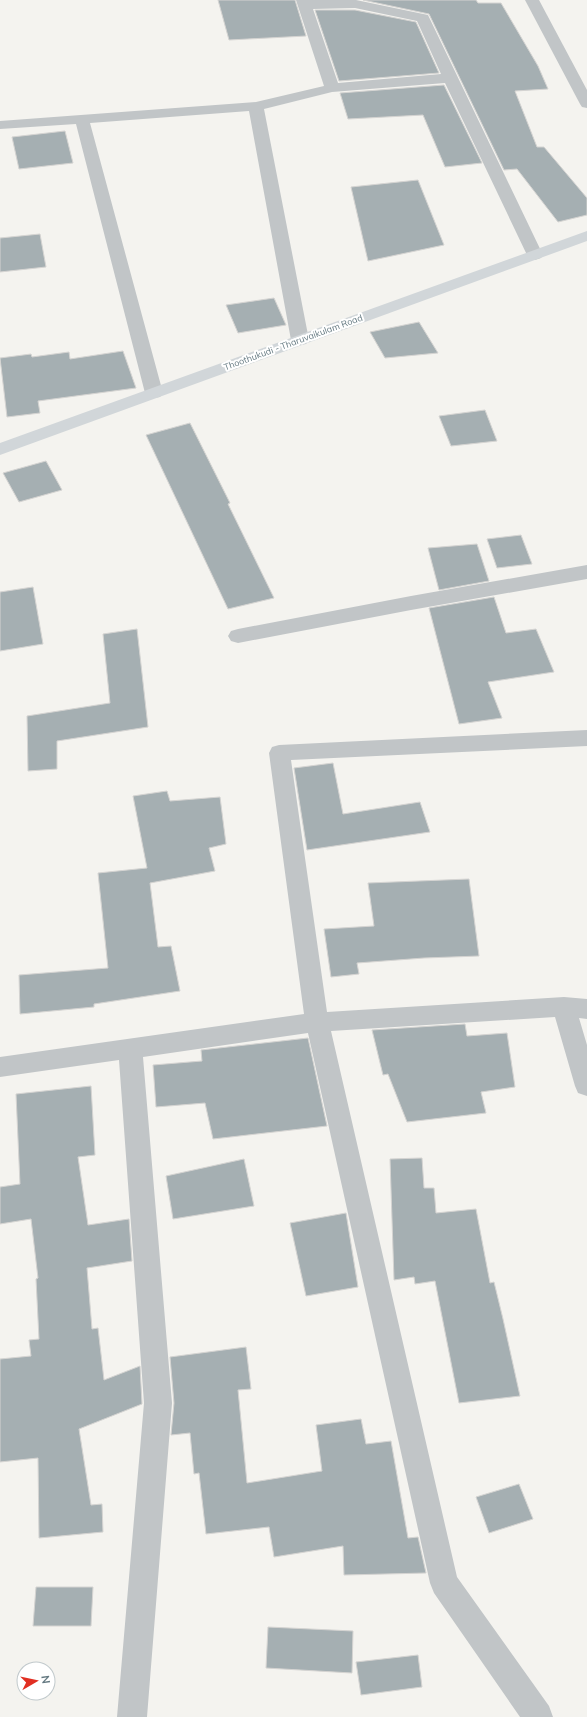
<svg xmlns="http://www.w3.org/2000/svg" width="587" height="1717" font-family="Mulish,sans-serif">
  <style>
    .building { fill: #a5afb2; stroke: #d5d4d2 }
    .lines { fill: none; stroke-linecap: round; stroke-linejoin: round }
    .minor { fill: #c1c5c7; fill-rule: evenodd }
    .secondary { fill: #d1d6d9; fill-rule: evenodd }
    .labels { text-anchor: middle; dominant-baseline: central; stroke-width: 4; stroke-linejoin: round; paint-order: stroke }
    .far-street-label { font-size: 9px; fill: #637880; stroke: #fff }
  </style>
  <rect width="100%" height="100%" fill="#f4f3ef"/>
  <g class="building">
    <polygon points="218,0 295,0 306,36 229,40"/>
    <polygon points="363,0 476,0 478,3 501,3 538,66 548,89 515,91 537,147 544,147 587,198 587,215 558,222 517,169 504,170 429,14"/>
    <polygon points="315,10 355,10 416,22 439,73 339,81"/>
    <polygon points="444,85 482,163 445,167 423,115 348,119 340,93"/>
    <polygon points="65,131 73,163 19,169 12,137"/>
    <polygon points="418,180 444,245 368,261 351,187"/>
    <polygon points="40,234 46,267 0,272 0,238"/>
    <polygon points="274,298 286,325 238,333 226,305"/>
    <polygon points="419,322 438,353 385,358 370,332"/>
    <polygon points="123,351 136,388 38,401 40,413 7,417 0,358 31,354 32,357 69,352 70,359"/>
    <polygon points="485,410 497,441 451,446 439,416"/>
    <polygon points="190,423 230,503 228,504 274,598 228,609 146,435"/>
    <polygon points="46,461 62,490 19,502 3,473"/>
    <polygon points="521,535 532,564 497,568 487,539"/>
    <polygon points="477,544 489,581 439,590 428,548"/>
    <polygon points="33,587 43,644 0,651 0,592"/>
    <polygon points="494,597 506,633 536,629 554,672 488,682 502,718 459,724 429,608"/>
    <polygon points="137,629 148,727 57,741 57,769 28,771 27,716 110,703 103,634"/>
    <polygon points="333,763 343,814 420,802 430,832 307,850 294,768"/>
    <polygon points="167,791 170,801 220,797 226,844 209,848 215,871 150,883 158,947 171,946 180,991 94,1004 94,1007 20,1014 19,975 108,968 98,873 147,868 133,796"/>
    <polygon points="469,879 479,956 424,958 357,963 359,974 331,977 324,929 374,926 368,883"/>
    <polygon points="465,1024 467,1036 507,1033 515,1087 481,1092 486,1113 407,1122 388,1074 383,1075 372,1030"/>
    <polygon points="308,1038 327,1126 213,1139 205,1103 156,1107 153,1065 202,1061 201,1050"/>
    <polygon points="91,1086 95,1155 78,1157 88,1225 129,1219 132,1261 87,1268 92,1329 98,1328 104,1380 140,1366 142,1404 79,1429 91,1505 102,1504 103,1532 39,1538 38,1458 0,1462 0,1359 31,1356 29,1340 39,1339 36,1279 38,1278 31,1219 0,1224 0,1187 20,1184 16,1094"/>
    <polygon points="422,1158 424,1188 434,1188 436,1213 476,1209 490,1283 494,1282 503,1319 520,1396 459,1403 435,1281 415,1284 414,1277 394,1280 390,1159"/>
    <polygon points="244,1159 254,1206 173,1219 166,1176"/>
    <polygon points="346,1213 358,1287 306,1296 290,1223"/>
    <polygon points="246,1347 251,1389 238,1390 247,1483 322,1471 316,1425 361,1419 366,1444 391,1441 408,1538 418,1537 426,1573 344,1575 343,1546 274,1557 269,1527 206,1534 199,1473 194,1474 190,1433 171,1435 174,1403 170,1357"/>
    <polygon points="519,1484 533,1519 489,1533 476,1497"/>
    <polygon points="36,1587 93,1587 91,1626 33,1626"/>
    <polygon points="268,1627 353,1631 352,1673 266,1668"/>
    <polygon points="418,1655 422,1687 361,1695 356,1662"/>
  </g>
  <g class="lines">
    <g class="minor">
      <path d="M296 0H356L428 15 543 255 541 258 535 260 529 258 527 255 445 83 332 92 264 109 309 340 306 344 300 345 294 344 291 340 249 111 90 123 163 393 160 397 154 398 148 397 145 393 76 124 0 129V121L256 102 324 86ZM355 8 417 21 441 74 338 83 313 9Z"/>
      <polygon points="525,0 539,0 587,90 587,108 582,107 580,104"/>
      <polygon points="587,565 587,579 411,610 238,643 231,641 228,636 231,631 238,629 411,596"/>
      <polygon points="587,730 587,746 291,760 327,1012 564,997 587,999 587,1019 579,1018 587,1045 587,1096 578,1093 575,1086 555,1017 331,1031 457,1577 549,1706 553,1717 520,1717 434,1593 430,1583 308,1033 143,1057 172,1403 147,1717 117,1717 144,1403 119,1060 0,1077 0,1057 304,1014 269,753 272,747 279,745"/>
    </g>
    <polygon class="secondary" points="587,231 587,241 0,455 0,443"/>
  </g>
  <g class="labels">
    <g class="far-street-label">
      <text transform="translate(293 342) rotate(-20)">Thoothukudi - Tharuvaikulam Road</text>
    </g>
  </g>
  <g transform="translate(36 1681) rotate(81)"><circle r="19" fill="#ffffff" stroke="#c1c9cc"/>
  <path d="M0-3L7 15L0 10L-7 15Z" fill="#e12f22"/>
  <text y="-6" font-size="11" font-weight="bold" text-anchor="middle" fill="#637880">N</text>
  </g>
</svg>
